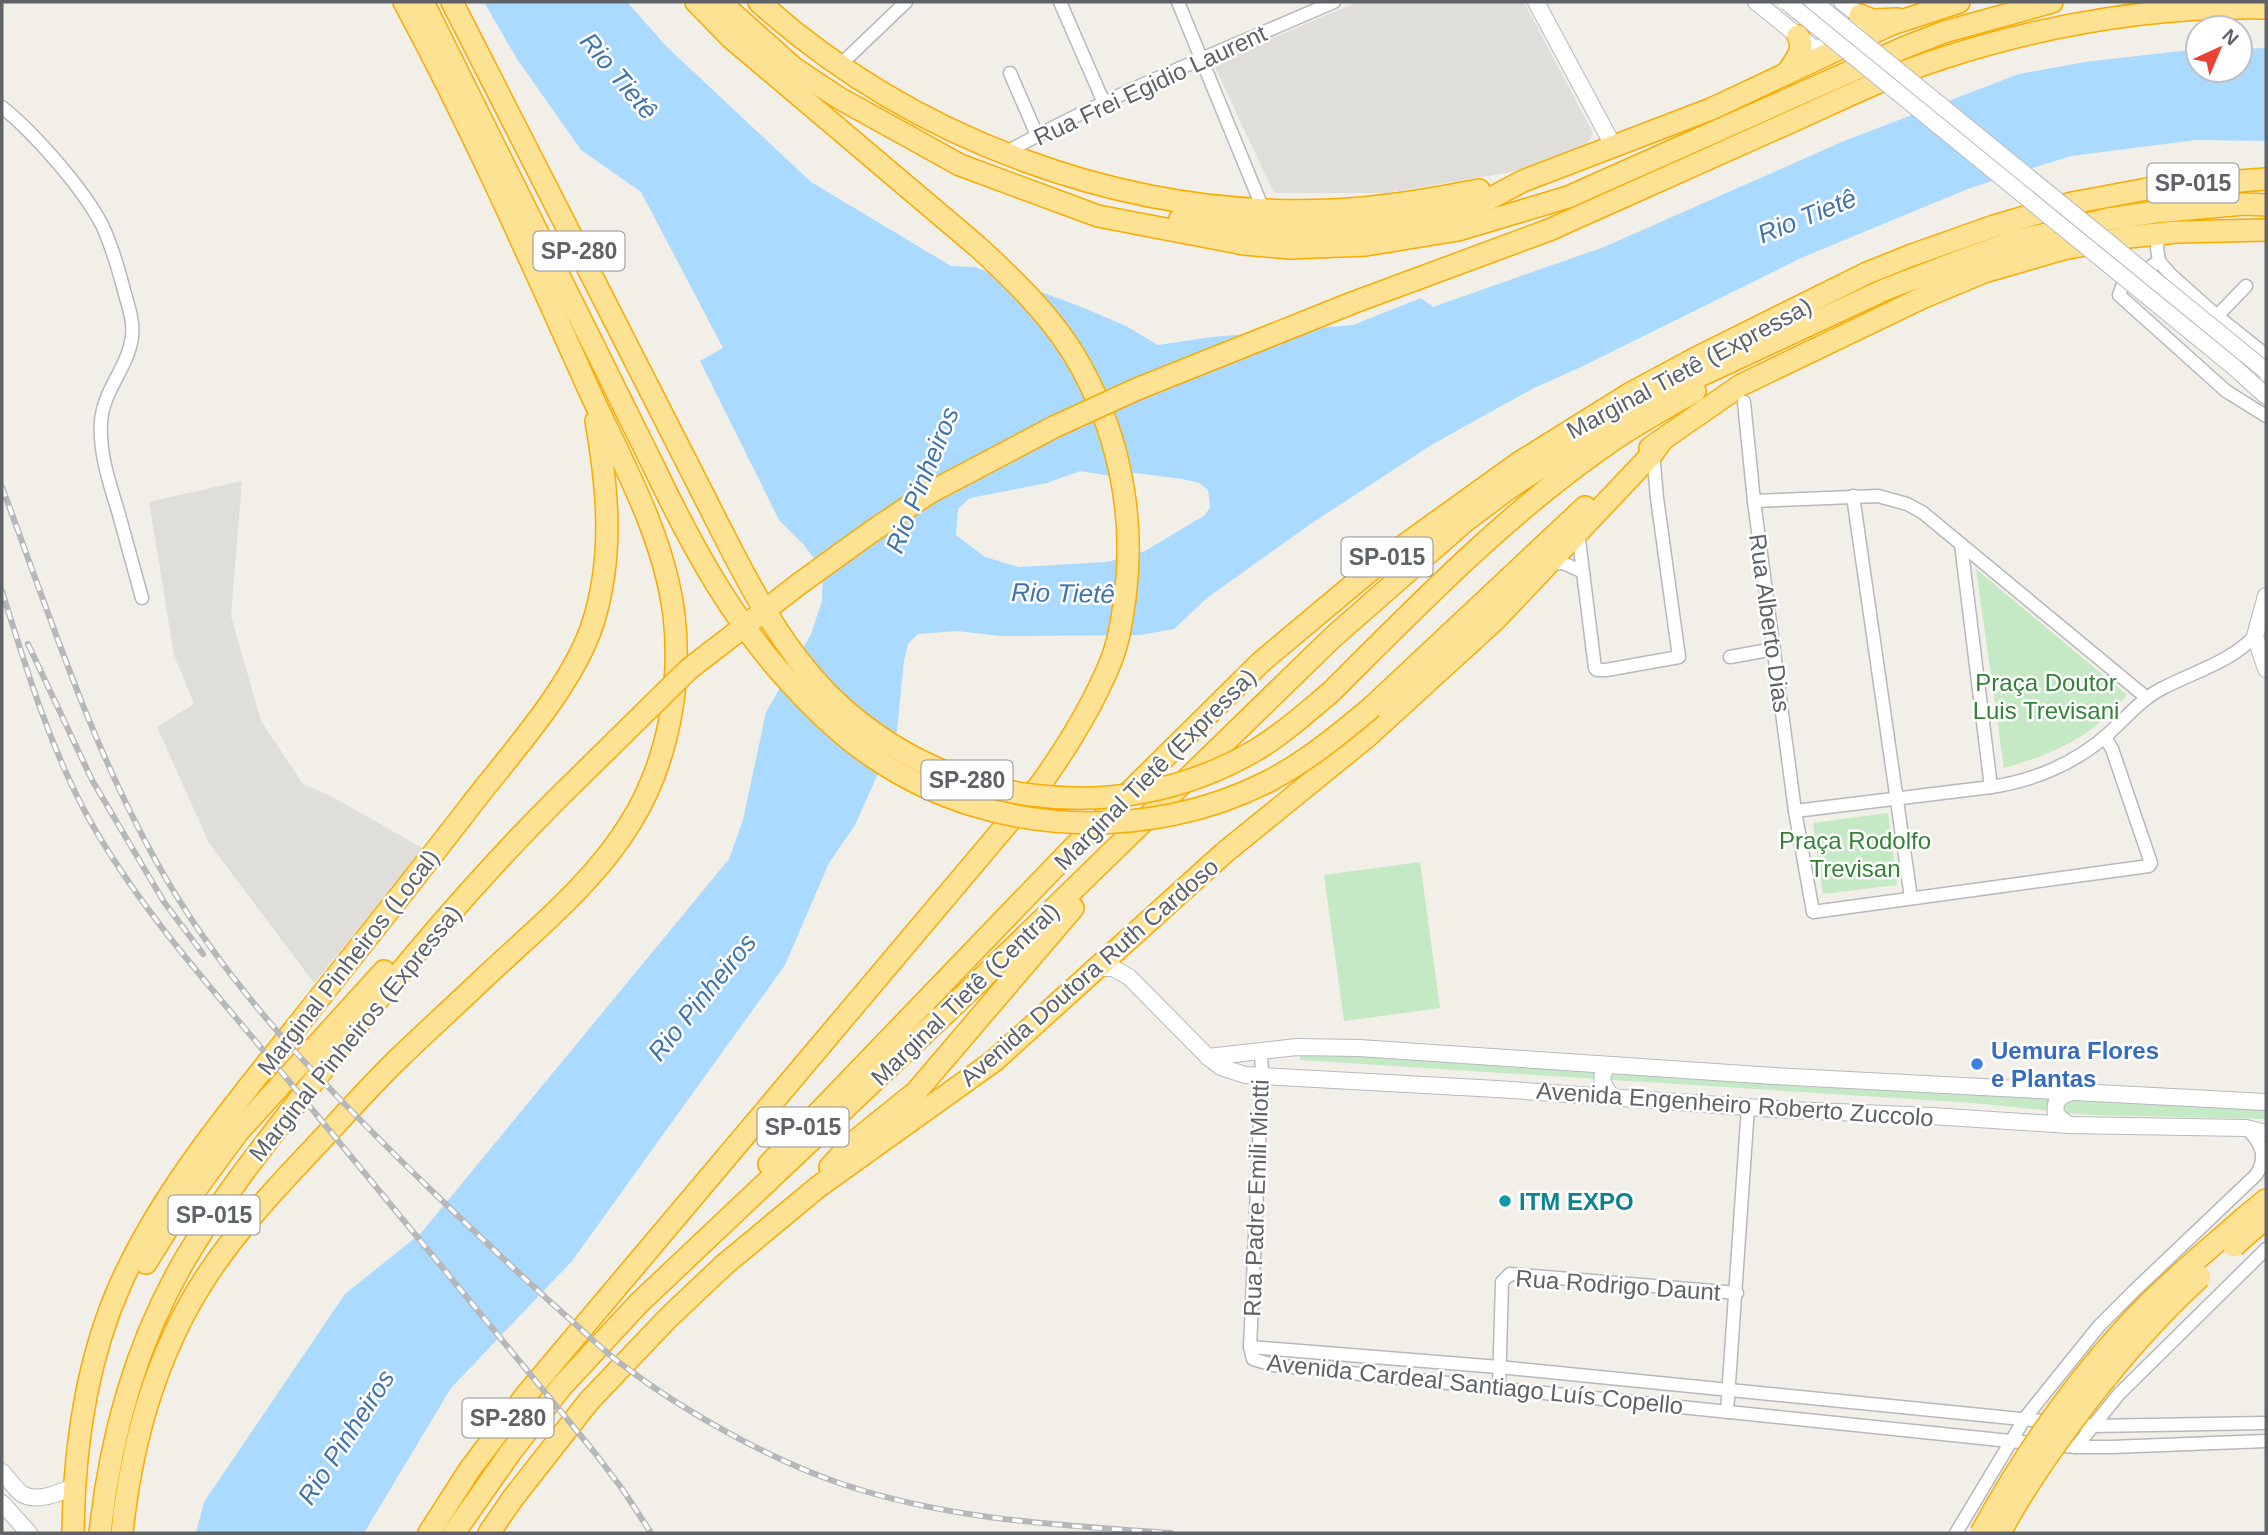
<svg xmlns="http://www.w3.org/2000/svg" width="2268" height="1535" font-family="Arial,sans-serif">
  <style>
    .industrial { fill: #e0deda }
    .green { fill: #c5e8c5 }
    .water { fill: #aadaff; fill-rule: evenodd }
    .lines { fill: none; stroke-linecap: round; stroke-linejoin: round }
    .street-casing { stroke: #b5b8bc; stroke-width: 15 }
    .secondary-casing { stroke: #b6babf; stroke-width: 18 }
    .highway-casing { stroke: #f9ab00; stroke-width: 24 }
    .street { stroke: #fff; stroke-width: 12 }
    .secondary { stroke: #fff; stroke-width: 16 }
    .highway { stroke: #fde293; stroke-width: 21 }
    .rail-casing { stroke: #b6b7b8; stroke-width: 6 }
    .rail { stroke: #fff; stroke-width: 3.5; stroke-dasharray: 10; stroke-linecap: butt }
    .secondary-bridge-casing { stroke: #b6babf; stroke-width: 18; stroke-linecap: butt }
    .highway-bridge-casing { stroke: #f9ab00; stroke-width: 24; stroke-linecap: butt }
    .secondary-bridge { stroke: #fff; stroke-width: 16 }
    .highway-bridge { stroke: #fde293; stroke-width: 21 }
    .shop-dot { fill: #3f7fe0; stroke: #fff; stroke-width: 2.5 }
    .culture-dot { fill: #0f9aa8; stroke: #fff; stroke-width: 2.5 }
    .labels { text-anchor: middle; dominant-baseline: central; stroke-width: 5; stroke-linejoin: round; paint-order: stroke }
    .shield { fill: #fff; stroke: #8f9295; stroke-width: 2 }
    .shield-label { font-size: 23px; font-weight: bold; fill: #5f6368 }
    .street-label { font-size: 24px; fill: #5f6368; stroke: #fff }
    .park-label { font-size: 24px; fill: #348238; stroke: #fff }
    .shop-label { font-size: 24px; font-weight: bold; fill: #366cbe; stroke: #fff; text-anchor: start }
    .culture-label { font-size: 24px; font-weight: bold; fill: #0d838f; stroke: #fff; text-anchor: start }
    .water-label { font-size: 26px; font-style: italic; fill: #4174aa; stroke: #fff }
  </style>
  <rect width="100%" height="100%" fill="#f1efe8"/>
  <g class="industrial">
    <polygon points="1358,2 1524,2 1593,133 1586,147 1511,172 1387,193 1274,193 1213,63"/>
    <polygon points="242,481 231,616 261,721 303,784 331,796 424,849 314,983 209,843 157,727 194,704 174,655 149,502"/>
  </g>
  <g class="green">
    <path d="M1976 569 2127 695C2092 737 2056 753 2004 768Z"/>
    <polygon points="1888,813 1897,885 1823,894 1813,823"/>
    <polygon points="1420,862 1440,1008 1344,1021 1324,875"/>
    <polygon points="1300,1049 2266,1107 2266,1119 2090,1115 1974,1103 1300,1060"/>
  </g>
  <path class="water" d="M484 2H627L667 47 811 182 951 266 975 267 1079 306 1126 326 1158 345 1212 337 1353 325 1421 298 1433 307 1604 247 1844 141 2019 74 2085 62 2198 49V70H2240V49L2266 48V141L2196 140 2071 156 1970 188 1801 258 1581 367 1532 389 1433 444 1312 523 1207 598 1174 629 1140 635 1001 636 957 631 918 634 908 644 904 660 897 731 855 825 829 863 785 965 572 1261 451 1388 364 1533H196L204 1502 345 1294 421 1233 729 859 743 820 766 712 811 634 822 601 823 571 804 545 779 520 700 361 723 348 641 192 581 150 517 59ZM1080 471 1111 476 1136 473 1182 479 1199 483 1208 490 1210 507 1205 515 1145 551 1107 562 1019 567 985 557 956 535 958 509 970 498 1047 483Z"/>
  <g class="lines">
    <defs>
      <g id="street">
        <polyline points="1060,2 1104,103"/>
        <polyline points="1178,2 1263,209"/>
        <polyline points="839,66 906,2"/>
        <polyline points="1010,73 1037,135"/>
        <path d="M2 107C34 133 83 188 102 225 112 246 118 268 124 290 128 306 134 321 132 337 128 368 103 390 101 422 99 452 109 482 118 511 126 540 134 569 142 598"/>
        <path d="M1005 153C1111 94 1224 50 1334 2"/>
        <polyline points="2159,234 2157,248 2159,261 2170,274 2217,316 2266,355"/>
        <polyline points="2159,261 2122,287 2119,295 2226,391 2266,416"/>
        <polyline points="2217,316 2246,286"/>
        <polyline points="1744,402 1754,501 1795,811 1813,912 2149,866 2151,863 2112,749 2105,737"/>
        <polyline points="1853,496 1911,898"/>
        <polyline points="1754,501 1878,496 1907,504 1922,512 2147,698"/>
        <polyline points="1578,532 1595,668 1597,670 1606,670 1679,657 1657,498 1653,453"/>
        <polyline points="1961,544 1991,787"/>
        <polyline points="1548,564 1563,563 1581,571"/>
        <polyline points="1730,657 1774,649"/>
        <path d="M1795 811 1991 787C2033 781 2076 763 2108 734 2125 719 2140 700 2161 689 2193 672 2229 663 2255 636"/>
        <polyline points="1250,1347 1262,1077 1261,1050"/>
        <polyline points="1499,1388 1502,1282 1510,1274 1737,1293"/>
        <polyline points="1727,1412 1748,1107"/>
        <polyline points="2266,1423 2092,1426 1499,1367 1250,1347 1253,1359 1273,1365 2010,1441 2076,1447 2111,1447 2266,1441"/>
        <polyline points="2076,1447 2119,1394 2266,1249"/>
        <path d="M1956 1533 2025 1418 2099 1326 2134 1291 2256 1175C2268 1157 2261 1142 2247 1129"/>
      </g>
      <g id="secondary">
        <polyline points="1536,2 1614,147"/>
        <polyline points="1756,2 1812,47 1820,48 1834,42"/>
        <polyline points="1842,2 1860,15 1857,24"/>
        <polyline points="2234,367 2266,396"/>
        <polyline points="2266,596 2255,636 2266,669"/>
        <polyline points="1097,968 1113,968 1129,977 1208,1057 1221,1067 1245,1075 1497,1089 1789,1110 1932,1116 2069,1125 2246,1128 2266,1133"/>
        <polyline points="1208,1057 1297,1047 1359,1048 1774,1076 2266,1102"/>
        <path d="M1609 1065C1597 1077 1603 1085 1612 1097"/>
        <path d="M2069 1125 2056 1115C2054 1103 2058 1096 2070 1093"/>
        <path d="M2 1472C8 1478 15 1489 22 1494 37 1503 60 1493 74 1486"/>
        <polyline points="2,1503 29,1533"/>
      </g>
      <g id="highway">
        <polyline points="423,2 653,465"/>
        <polyline points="452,2 706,500"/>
        <polyline points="720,2 794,68 839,98 960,165 1098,216 1244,244 1289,248 1366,245 1458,230 1568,197 1903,48 1944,32 2052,2"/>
        <path d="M759 2C913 140 1125 219 1332 210 1382 208 1431 199 1479 190"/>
        <polyline points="1860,15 1872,20 1897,19"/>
        <path d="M1786 74C1794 62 1806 50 1798 36"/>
        <polyline points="1180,219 1241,226 1283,228 1345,227 1399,222 1435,216 1489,199 1523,181 1711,109 1892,24 1959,2"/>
        <path d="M1549 230C1625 196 1701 162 1777 128 1832 104 1886 76 1943 58 2048 24 2156 6 2266 8"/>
        <polyline points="1650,448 1741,385 1924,297 1984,272 2063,249 2129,237 2177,232 2266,230"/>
        <path d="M1331 692C1420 603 1509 511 1613 440 1639 422 1668 407 1695 391"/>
        <polyline points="1372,707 1585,507"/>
        <polyline points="769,1164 1073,848 1261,662 1378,564 1520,462 1631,393 1696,358 1867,273 1912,255 1994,226 2072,203 2158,187 2266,179"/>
        <polyline points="830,1167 849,1146 916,1092 1073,908"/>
        <polyline points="2244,1218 2266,1200"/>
        <polyline points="146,1263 169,1226 238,1132 384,971"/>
        <path d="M73 1533C74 1449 86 1361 121 1283 161 1195 222 1120 282 1045 344 967 407 888 468 809 509 755 572 688 593 623 614 556 608 490 596 421"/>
        <path d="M100 1533C110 1438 136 1344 184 1261 225 1191 278 1128 327 1064 401 968 478 877 564 792"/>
        <path d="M122 1533C131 1445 156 1355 204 1280 235 1232 274 1190 313 1149 341 1119 369 1087 399 1058 427 1031 456 1005 484 978 535 930 594 883 631 822 668 762 682 685 674 615 664 535 622 462 589 390 530 259 472 128 404 2"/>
        <path d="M429 1533 470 1469 526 1395 1040 785C1068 746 1093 705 1111 661 1119 641 1122 619 1125 598 1136 513 1118 427 1073 353 1048 313 1012 278 977 246L730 37 696 2"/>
        <polyline points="454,1533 510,1453 561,1387 639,1303 971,989 1333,637 1464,522 1508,489 1608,424 1648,400 1884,290 1941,268 2012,242 2108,219 2155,212 2244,204 2266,205"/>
        <polyline points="489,1533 513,1498 589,1401 669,1317 724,1265 818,1187 994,1061 1224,853 1368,736 1495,620 1653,453 1662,440"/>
      </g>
    </defs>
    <use href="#street" class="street-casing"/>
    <use href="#secondary" class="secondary-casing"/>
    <use href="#highway" class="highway-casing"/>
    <use href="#street" class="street"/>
    <use href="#secondary" class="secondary"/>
    <use href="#highway" class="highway"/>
    <defs>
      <g id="rail">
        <path d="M2 487C49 613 90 743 156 861 226 988 328 1090 431 1190 478 1235 525 1280 573 1322 590 1337 606 1353 624 1366 683 1411 769 1459 839 1483 948 1520 1057 1525 1171 1533"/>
        <path d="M2 591C26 668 50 748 89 819 143 915 219 996 288 1080 391 1205 493 1329 595 1453L623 1490 651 1533"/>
        <polyline points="28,644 92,780 164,902 203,954"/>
      </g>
    </defs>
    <use href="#rail" class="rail-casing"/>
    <use href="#rail" class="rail"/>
    <defs>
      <g id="secondary-bridge">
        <polyline points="1787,2 2234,367"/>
        <polyline points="1814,2 2266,371"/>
      </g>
      <g id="highway-bridge">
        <path d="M653 465C691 545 734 624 795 688 819 714 849 742 879 761 992 836 1148 843 1269 781 1307 761 1340 734 1372 707"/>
        <path d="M706 500C740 567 774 639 827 693 940 807 1116 832 1256 750 1283 734 1307 712 1331 692"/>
        <polyline points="564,792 689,669 799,584 871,532 929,493 1054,427 1137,389 1352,303 1549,230"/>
        <polyline points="2234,1246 2260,1223"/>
        <path d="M1981 1533C2026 1451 2079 1375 2144 1308 2176 1276 2210 1248 2244 1218"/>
        <path d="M2000 1533C2019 1496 2042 1463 2066 1430 2106 1375 2150 1323 2200 1277"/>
      </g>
    </defs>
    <use href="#secondary-bridge" class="secondary-bridge-casing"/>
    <use href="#highway-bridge" class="highway-bridge-casing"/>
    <use href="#secondary-bridge" class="secondary-bridge"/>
    <use href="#highway-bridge" class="highway-bridge"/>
  </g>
  <circle class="shop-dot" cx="1977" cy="1064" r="7"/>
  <circle class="culture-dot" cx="1505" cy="1201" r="7"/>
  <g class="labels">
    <g class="shield">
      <rect x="2147.5" y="163.5" width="91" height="39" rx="5"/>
      <rect x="533.5" y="231.5" width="91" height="39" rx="5"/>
      <rect x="1341.5" y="537.5" width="91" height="39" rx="5"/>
      <rect x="921.5" y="760.5" width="91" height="39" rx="5"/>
      <rect x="757.5" y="1107.5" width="91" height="39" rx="5"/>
      <rect x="168.5" y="1195.5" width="91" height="39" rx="5"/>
      <rect x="462.5" y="1398.5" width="91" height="39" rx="5"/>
    </g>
    <g class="shield-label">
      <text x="2193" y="183">SP-015</text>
      <text x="579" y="251">SP-280</text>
      <text x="1387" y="557">SP-015</text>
      <text x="967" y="780">SP-280</text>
      <text x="803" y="1127">SP-015</text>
      <text x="214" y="1215">SP-015</text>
      <text x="508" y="1418">SP-280</text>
    </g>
    <g class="street-label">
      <text transform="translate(1150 85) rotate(-25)">Rua Frei Egidio Laurent</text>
      <text transform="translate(1689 368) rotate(-28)">Marginal Tietê (Expressa)</text>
      <text transform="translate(1770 623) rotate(82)">Rua Alberto Dias</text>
      <text transform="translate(1155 769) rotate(-45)">Marginal Tietê (Expressa)</text>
      <text transform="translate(348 962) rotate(-52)">Marginal Pinheiros (Local)</text>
      <text transform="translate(1089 972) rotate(-41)">Avenida Doutora Ruth Cardoso</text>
      <text transform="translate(965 994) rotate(-44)">Marginal Tietê (Central)</text>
      <text transform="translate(355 1033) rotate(-51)">Marginal Pinheiros (Expressa)</text>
      <text transform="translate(1735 1104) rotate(4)">Avenida Engenheiro Roberto Zuccolo</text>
      <text transform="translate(1256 1198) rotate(-88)">Rua Padre Emili Miotti</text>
      <text transform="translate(1618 1285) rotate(4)">Rua Rodrigo Daunt</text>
      <text transform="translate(1475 1384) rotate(6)">Avenida Cardeal Santiago Luís Copello</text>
    </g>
    <g class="park-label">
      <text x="2046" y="682">Praça Doutor<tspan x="2046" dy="28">Luis Trevisani</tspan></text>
      <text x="1855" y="840">Praça Rodolfo<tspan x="1855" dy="28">Trevisan</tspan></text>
    </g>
    <g class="shop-label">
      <text x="1991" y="1050">Uemura Flores<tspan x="1991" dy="28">e Plantas</tspan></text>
    </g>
    <g class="culture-label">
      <text x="1519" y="1201">ITM EXPO</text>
    </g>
    <g class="water-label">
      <text transform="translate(619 76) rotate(50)">Rio Tietê</text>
      <text transform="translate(1807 216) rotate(-22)">Rio Tietê</text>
      <text transform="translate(922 480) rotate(-68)">Rio Pinheiros</text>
      <text transform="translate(1063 593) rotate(1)">Rio Tietê</text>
      <text transform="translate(702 997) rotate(-51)">Rio Pinheiros</text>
      <text transform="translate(346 1437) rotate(-57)">Rio Pinheiros</text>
    </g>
  </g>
  <rect width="2268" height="1535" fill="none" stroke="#5f6368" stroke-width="7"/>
  <g transform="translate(2219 49) rotate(44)"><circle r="33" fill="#ffffff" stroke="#bfc1c3" stroke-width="2"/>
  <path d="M0-5L12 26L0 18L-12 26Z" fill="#ea4335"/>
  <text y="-10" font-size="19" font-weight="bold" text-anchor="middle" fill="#5f6368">N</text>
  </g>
</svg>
